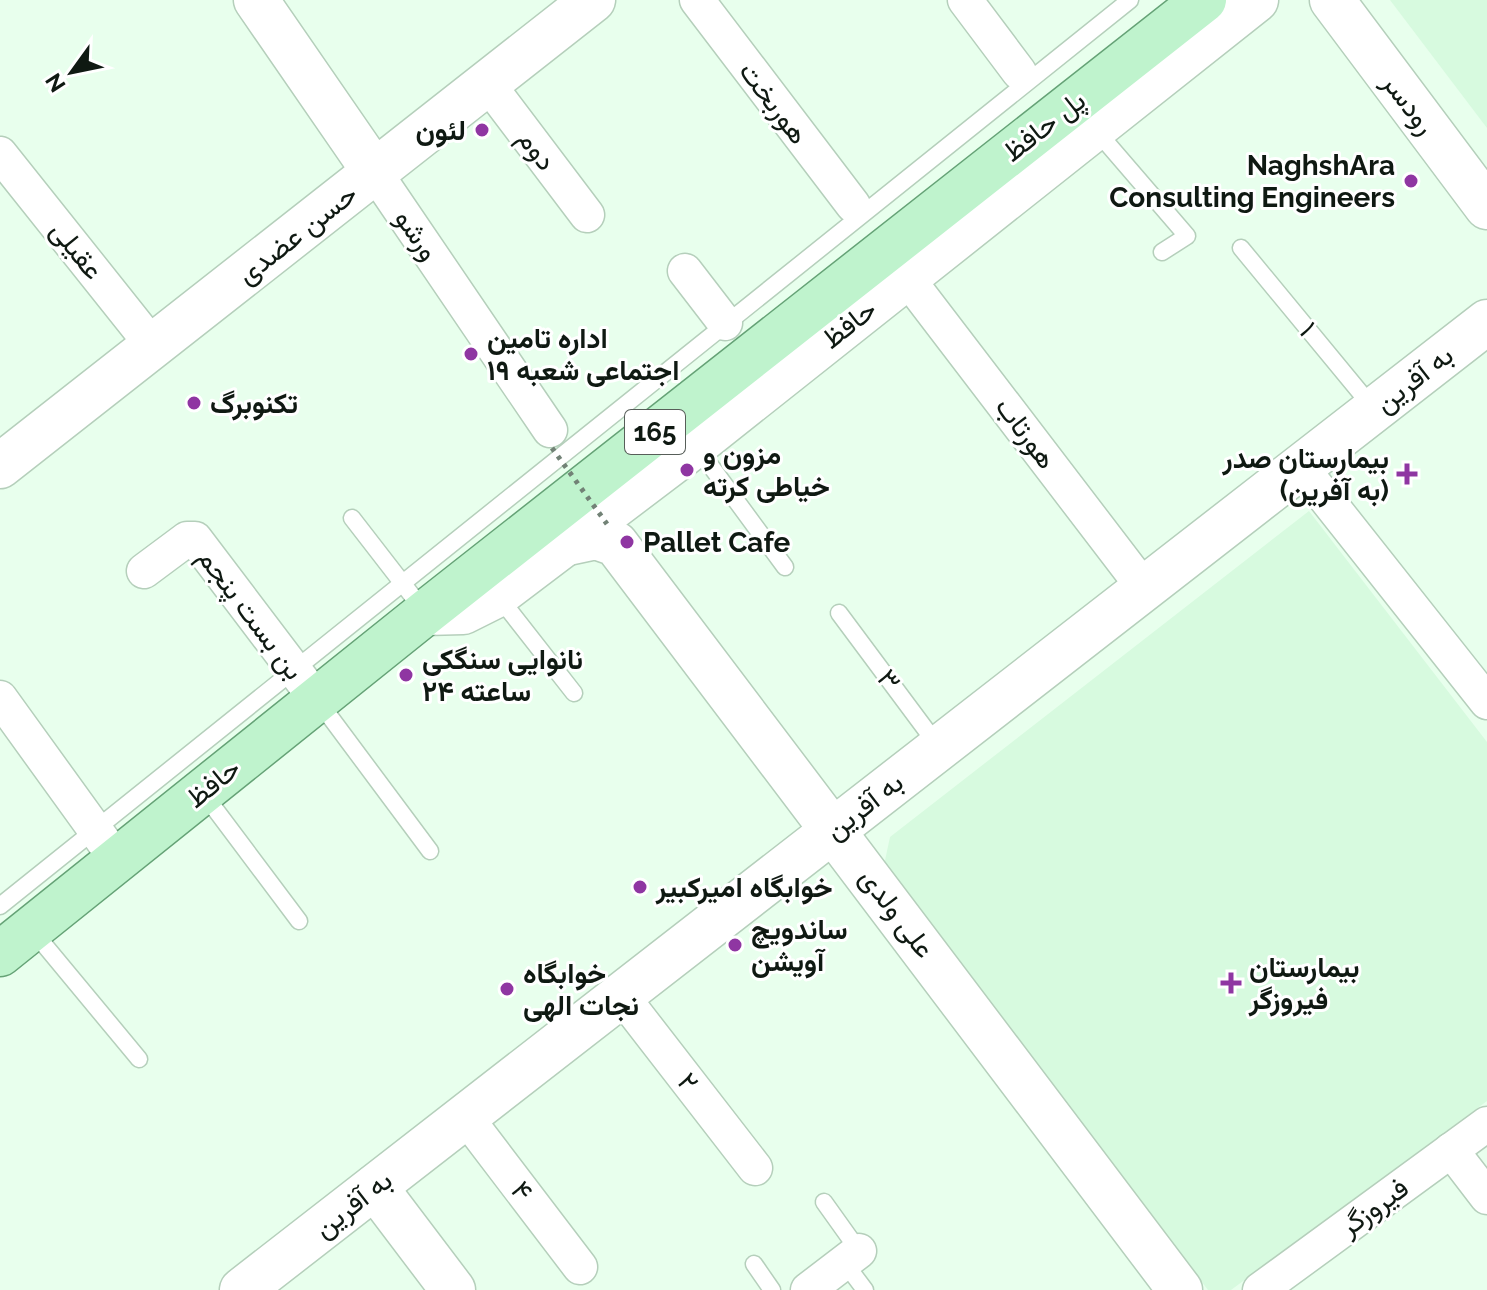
<svg xmlns="http://www.w3.org/2000/svg" width="1487" height="1290" font-family="Raleway,Vazirmatn,sans-serif">
  <style>
    .built { fill: #d7fadf }
    .lines { fill: none; stroke-linecap: round; stroke-linejoin: round }
    .lane-casing { stroke: #b5cfbb; stroke-width: 19 }
    .street-casing { stroke: #b5cfbb; stroke-width: 37 }
    .secondary-casing { stroke: #b5cfbb; stroke-width: 47 }
    .primary-casing { stroke: #65a276; stroke-width: 47 }
    .lane { stroke: #fff; stroke-width: 16 }
    .street { stroke: #fff; stroke-width: 34 }
    .secondary { stroke: #fff; stroke-width: 44 }
    .primary { stroke: #bff3cd; stroke-width: 44 }
    .path-bridge { stroke: #728276; stroke-width: 5; stroke-dasharray: 4 6; stroke-linecap: butt }
    .poi-dot { fill: #8f36a2; stroke: #fff; stroke-width: 3 }
    .labels { text-anchor: middle; dominant-baseline: central; stroke-width: 6; stroke-linejoin: round; paint-order: stroke }
    .shield { fill: #fff; stroke: #575e59; stroke-width: 2 }
    .shield-label { font-size: 26px; font-weight: bold; fill: #0f1912 }
    .street-label { font-size: 28px; fill: #0f1912; stroke: #fff }
    .poi-label { font-size: 28px; font-weight: bold; fill: #0f1912; stroke: #fff; text-anchor: start }
  </style>
  <rect width="100%" height="100%" fill="#e8ffed"/>
  <g class="built">
    <polygon points="1390,0 1487,0 1487,128"/>
    <polygon points="1309,511 1487,742 1487,1101 1231,1290 1208,1290 884,865 890,837"/>
  </g>
  <g class="lines">
    <defs>
      <g id="lane">
        <polyline points="1094,128 1187,236 1162,252"/>
        <polyline points="1241,248 1373,408"/>
        <polyline points="696,446 785,567"/>
        <polyline points="352,518 424,611"/>
        <polyline points="498,596 574,693"/>
        <polyline points="839,613 938,746"/>
        <polyline points="319,702 430,851"/>
        <polyline points="203,793 299,921"/>
        <polyline points="0,906 1130,0"/>
        <polyline points="32,930 139,1059"/>
        <polyline points="824,1202 859,1251"/>
        <polyline points="844,1262 865,1290"/>
        <polyline points="754,1264 772,1290"/>
      </g>
      <g id="street">
        <polyline points="697,0 853,205"/>
        <polyline points="965,0 1019,72"/>
        <polyline points="488,84 587,215"/>
        <polyline points="0,154 153,346"/>
        <polyline points="376,174 550,430"/>
        <polyline points="685,271 725,323"/>
        <polyline points="907,278 1144,588"/>
        <polyline points="1301,467 1487,702"/>
        <polyline points="144,571 187,539 195,539 317,700"/>
        <polyline points="0,698 117,860"/>
        <polyline points="621,995 755,1168"/>
        <polyline points="465,1116 580,1267"/>
        <polyline points="1451,1150 1487,1197"/>
        <polyline points="808,1290 859,1251"/>
        <polyline points="1260,1290 1487,1124"/>
      </g>
      <g id="secondary">
        <polyline points="256,0 376,174"/>
        <polyline points="1332,0 1487,207"/>
        <polyline points="0,466 593,0"/>
        <polyline points="563,544 596,537 616,544 1180,1290"/>
        <polyline points="425,613 463,612 497,595 695,445 1256,0"/>
        <polyline points="375,1187 453,1290"/>
        <polyline points="242,1290 1487,322"/>
      </g>
      <polyline id="primary" points="0,954 425,613 1204,0"/>
    </defs>
    <use href="#lane" class="lane-casing"/>
    <use href="#street" class="street-casing"/>
    <use href="#secondary" class="secondary-casing"/>
    <use href="#primary" class="primary-casing"/>
    <use href="#lane" class="lane"/>
    <use href="#street" class="street"/>
    <use href="#secondary" class="secondary"/>
    <use href="#primary" class="primary"/>
    <polyline class="path-bridge" points="552,448 607,524"/>
  </g>
  <g class="poi-dot">
    <circle cx="482" cy="130" r="8"/>
    <circle cx="1411" cy="181" r="8"/>
    <circle cx="471" cy="354" r="8"/>
    <circle cx="194" cy="403" r="8"/>
    <circle cx="687" cy="470" r="8"/>
    <path d="M1403 462h8v8h8v8h-8v8h-8v-8h-8v-8h8z"/>
    <circle cx="627" cy="542" r="8"/>
    <circle cx="406" cy="675" r="8"/>
    <circle cx="640" cy="887" r="8"/>
    <circle cx="735" cy="945" r="8"/>
    <path d="M1227 971h8v8h8v8h-8v8h-8v-8h-8v-8h8z"/>
    <circle cx="507" cy="989" r="8"/>
  </g>
  <g class="labels">
    <rect class="shield" x="625" y="410" width="60" height="44" rx="6"/>
    <g class="shield-label">
      <text x="655" y="432">165</text>
    </g>
    <g class="street-label">
      <text transform="translate(774 103) rotate(53)">هوربخت</text>
      <text transform="translate(1409 104) rotate(53)">رودسر</text>
      <text transform="translate(1044 126) rotate(-38)">پل حافظ</text>
      <text transform="translate(537 150) rotate(53)">دوم</text>
      <text transform="translate(297 234) rotate(-38)">حسن عضدی</text>
      <text transform="translate(417 235) rotate(56)">ورشو</text>
      <text transform="translate(77 250) rotate(51)">عقیلی</text>
      <text transform="translate(849 324) rotate(-38)">حافظ</text>
      <text transform="translate(1308 329) rotate(51)">۱</text>
      <text transform="translate(1414 379) rotate(-38)">به آفرین</text>
      <text transform="translate(1026 433) rotate(53)">هورتاب</text>
      <text transform="translate(251 614) rotate(53)">بن بست پنجم</text>
      <text transform="translate(889 680) rotate(53)">۳</text>
      <text transform="translate(213 783) rotate(-39)">حافظ</text>
      <text transform="translate(864 806) rotate(-38)">به آفرین</text>
      <text transform="translate(897 913) rotate(53)">علی ولدی</text>
      <text transform="translate(688 1082) rotate(52)">۲</text>
      <text transform="translate(522 1191) rotate(53)">۴</text>
      <text transform="translate(353 1204) rotate(-38)">به آفرین</text>
      <text transform="translate(1374 1207) rotate(-36)">فیروزگر</text>
    </g>
    <g class="poi-label">
      <text x="466" y="130" text-anchor="end">لئون</text>
      <text x="1395" y="165" text-anchor="end">NaghshAra<tspan x="1395" dy="32">Consulting Engineers</tspan></text>
      <text x="487" y="338">اداره تامین<tspan x="487" dy="32">اجتماعی شعبه ۱۹</tspan></text>
      <text x="210" y="403">تکنوبرگ</text>
      <text x="703" y="454">مزون و<tspan x="703" dy="32">خیاطی کرته</tspan></text>
      <text x="1389" y="458" text-anchor="end">بیمارستان صدر<tspan x="1389" dy="32">(به آفرین)</tspan></text>
      <text x="643" y="542">Pallet Cafe</text>
      <text x="422" y="659">نانوایی سنگکی<tspan x="422" dy="32">۲۴ ساعته</tspan></text>
      <text x="656" y="887">خوابگاه امیرکبیر</text>
      <text x="751" y="929">ساندویچ<tspan x="751" dy="32">آویشن</tspan></text>
      <text x="1249" y="967">بیمارستان<tspan x="1249" dy="32">فیروزگر</tspan></text>
      <text x="523" y="973">خوابگاه<tspan x="523" dy="32">نجات الهی</tspan></text>
    </g>
  </g>
  <g transform="translate(72 72) rotate(237)" stroke="#ffffff" stroke-width="6" paint-order="stroke">
  <path d="M0-6L14 30L0 20L-14 30Z" fill="#0f1912"/>
  <text y="-12" font-size="22" font-weight="bold" text-anchor="middle" fill="#0f1912">N</text>
  </g>
</svg>
